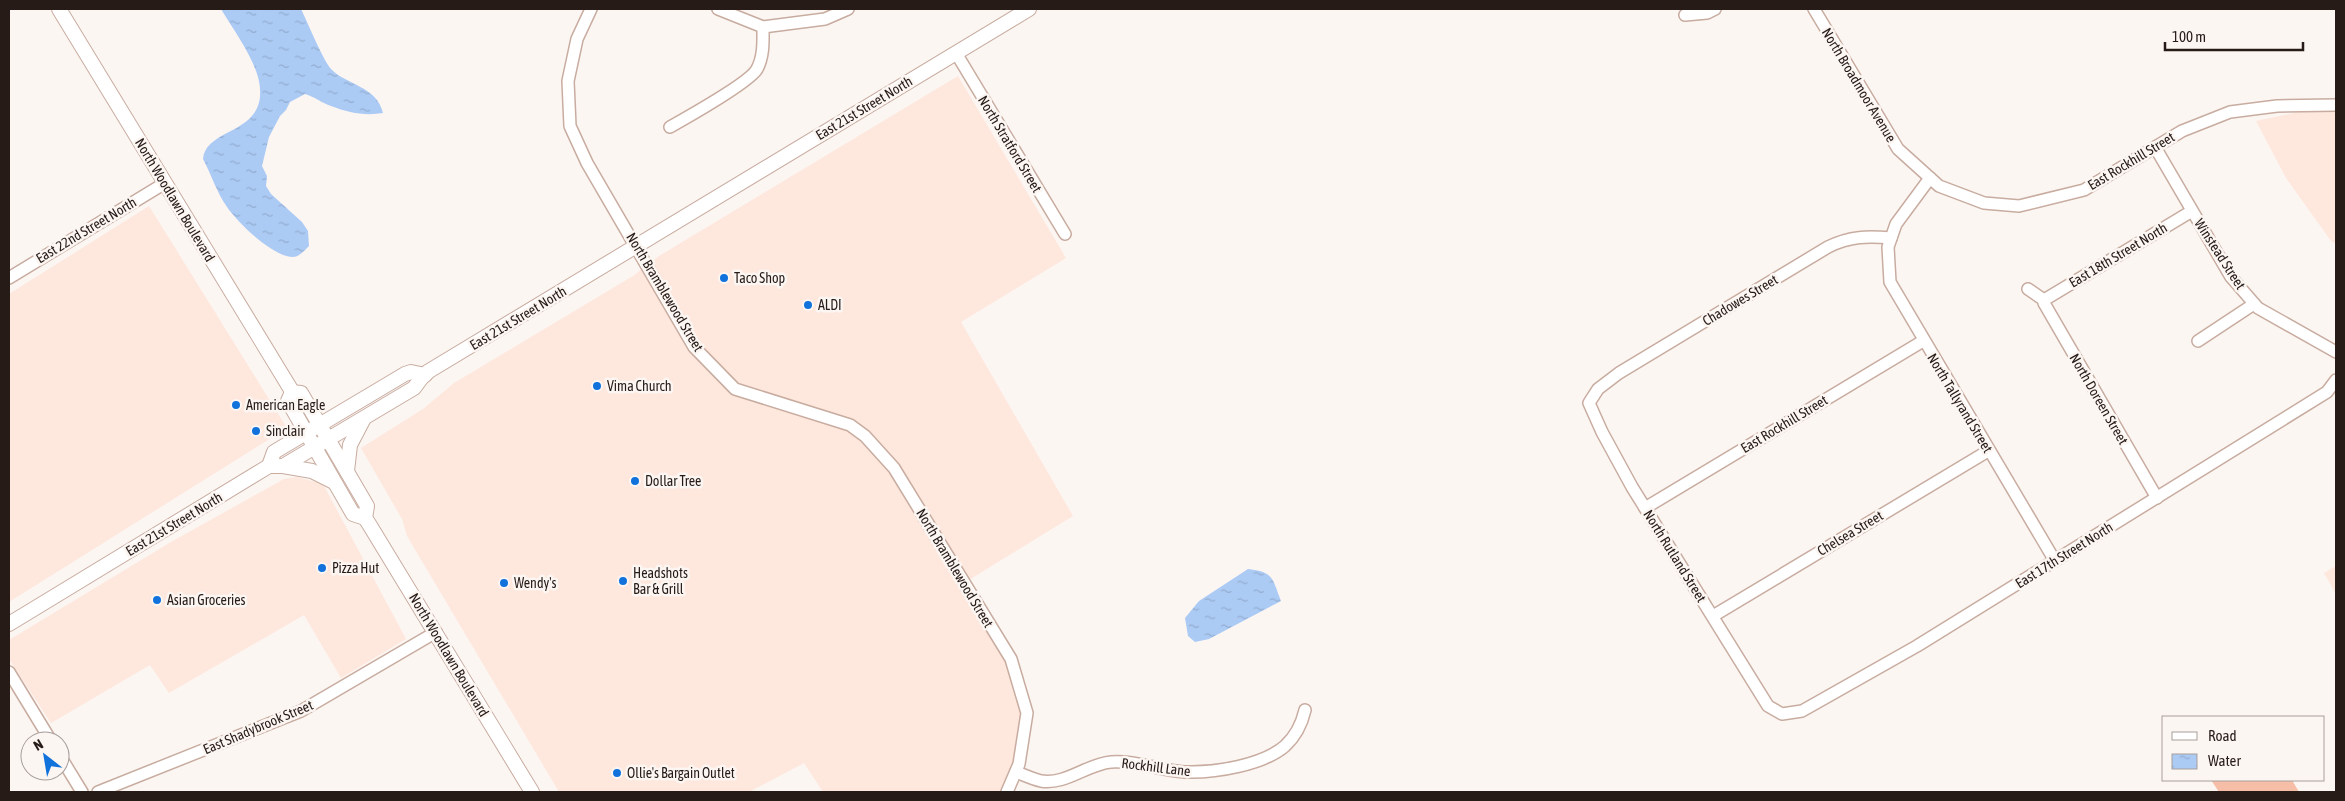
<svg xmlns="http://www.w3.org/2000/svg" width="2345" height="801" font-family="'Asap Condensed',sans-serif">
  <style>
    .built { fill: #fee7dd }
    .green { fill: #f6bea6 }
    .water { fill: url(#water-ripples) }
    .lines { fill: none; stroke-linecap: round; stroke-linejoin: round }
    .minor-casing { stroke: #c8aca0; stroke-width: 14 }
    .major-casing { stroke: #c8aca0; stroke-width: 16 }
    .minor { stroke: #fff; stroke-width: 11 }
    .major { stroke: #fff; stroke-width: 14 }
    .poi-dot { fill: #1172db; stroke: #fcf6f3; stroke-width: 2 }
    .labels { text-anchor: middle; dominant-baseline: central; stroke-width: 5; stroke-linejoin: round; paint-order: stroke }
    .street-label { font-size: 14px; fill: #261b17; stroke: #fcf6f3 }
    .poi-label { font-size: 14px; fill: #261b17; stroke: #fcf6f3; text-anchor: start }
  </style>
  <defs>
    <pattern id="water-ripples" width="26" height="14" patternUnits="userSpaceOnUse" patternTransform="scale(1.25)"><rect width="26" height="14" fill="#abcaf4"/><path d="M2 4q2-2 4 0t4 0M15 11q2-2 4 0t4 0" fill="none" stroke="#93add0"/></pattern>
  </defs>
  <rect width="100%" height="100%" fill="#fcf6f3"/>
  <g class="built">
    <polygon points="958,76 1066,258 961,322 1073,516 964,583 1011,659 1027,713 1016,772 1002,792 823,792 804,763 749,792 559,792 407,536 402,519 361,448 423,409 454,383 633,276 659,256"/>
    <polygon points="2336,104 2336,244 2331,241 2286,178 2256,121"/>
    <polygon points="149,206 287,428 9,602 9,294"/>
    <polygon points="297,477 323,484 406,639 341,678 304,615 169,693 150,665 51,723 9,659 9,640 171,542 284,479"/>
    <polygon points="2336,566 2336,594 2324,573"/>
  </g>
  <polygon class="green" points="2211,780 2292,780 2299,792 2219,792"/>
  <g class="water">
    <path d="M221 9H301C307 21 323 60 331 69 346 85 377 86 383 113 365 116 349 113 331 106 322 103 315 97 305 94L290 102 286 110 280 116 269 137 262 166 267 176 266 186 271 194 302 222 308 231 309 246C305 250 299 257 293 257 273 257 238 223 227 207 217 193 211 174 203 159 206 125 273 136 258 77 252 55 233 29 221 9Z"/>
    <path d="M1248 569C1274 572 1272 578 1281 601L1209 639 1195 642 1188 636 1185 618 1199 601Z"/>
  </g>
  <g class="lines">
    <defs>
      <g id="minor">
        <polyline points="591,9 577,39 568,81 570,126 587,163 694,347 735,389 850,425 865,436 894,468 1011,659 1027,713 1019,764 1007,792"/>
        <polyline points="718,9 763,27 825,19 848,9"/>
        <polyline points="1814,9 1898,149 1939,186 1984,203 2019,206 2084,190 2182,131 2230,112 2277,106 2336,105"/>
        <polyline points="1685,15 1707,13 1715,9"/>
        <polyline points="956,53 1065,234"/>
        <path d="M670 127C686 118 750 82 757 69 764 56 763 41 763 27"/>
        <polyline points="2155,147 2231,277 2258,308 2336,352"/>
        <polyline points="1930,178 1896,224 1888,247 1890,282 2055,561"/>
        <path d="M1891 238C1868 236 1850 236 1828 247L1619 373 1598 389 1589 403 1602 432 1632 487 1768 706 1782 714 1802 711 1917 646 2327 392 2336 380"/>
        <polyline points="9,278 165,183"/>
        <polyline points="2028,289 2044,300"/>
        <polyline points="2044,300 2044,303 2157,498"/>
        <polyline points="2044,300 2192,211"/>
        <polyline points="2198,341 2254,304"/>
        <polyline points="1645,508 1923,341"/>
        <polyline points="1713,616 1988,451"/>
        <polyline points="9,672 51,741"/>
        <polyline points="60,756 82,792"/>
        <path d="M1016 772C1024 775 1033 779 1041 781 1066 785 1087 764 1111 762 1136 760 1161 771 1186 772 1215 773 1263 765 1285 746 1296 736 1302 723 1305 710"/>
        <polyline points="98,792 301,711 436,632"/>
      </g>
      <g id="major">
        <polyline points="59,9 290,388 292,392 301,393 367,506 365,518"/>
        <polyline points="292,392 288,401 353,514 365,518 369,524 532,792"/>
        <polyline points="269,466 274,452 405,374 411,372 425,375"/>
        <polyline points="283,466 312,471 334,482"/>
        <polyline points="347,471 350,445 363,420"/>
        <polyline points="9,624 269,466 283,466 414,388 423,376 429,371 1029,9"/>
      </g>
    </defs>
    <use href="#minor" class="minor-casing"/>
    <use href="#major" class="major-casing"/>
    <use href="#minor" class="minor"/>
    <use href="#major" class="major"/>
  </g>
  <g class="poi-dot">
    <circle cx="724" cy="278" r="5"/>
    <circle cx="808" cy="305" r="5"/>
    <circle cx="597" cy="386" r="5"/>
    <circle cx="236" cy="405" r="5"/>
    <circle cx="256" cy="431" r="5"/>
    <circle cx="635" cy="481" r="5"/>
    <circle cx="322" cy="568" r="5"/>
    <circle cx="623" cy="581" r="5"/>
    <circle cx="504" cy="583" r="5"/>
    <circle cx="157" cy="600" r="5"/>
    <circle cx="617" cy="773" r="5"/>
  </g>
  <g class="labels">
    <g class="street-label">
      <text transform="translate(1859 85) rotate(59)">North Broadmoor Avenue</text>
      <text transform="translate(864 108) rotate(-31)">East 21st Street North</text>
      <text transform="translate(1010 144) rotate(59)">North Stratford Street</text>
      <text transform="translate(2131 161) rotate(-31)">East Rockhill Street</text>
      <text transform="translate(175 200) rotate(59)">North Woodlawn Boulevard</text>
      <text transform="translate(86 230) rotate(-31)">East 22nd Street North</text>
      <text transform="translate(2220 254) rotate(57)">Winstead Street</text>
      <text transform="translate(2118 255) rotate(-31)">East 18th Street North</text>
      <text transform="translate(665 292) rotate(59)">North Bramblewood Street</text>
      <text transform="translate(1740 300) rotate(-31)">Chadowes Street</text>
      <text transform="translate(518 318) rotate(-31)">East 21st Street North</text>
      <text transform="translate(2099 399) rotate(60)">North Doreen Street</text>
      <text transform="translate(1960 403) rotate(59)">North Tallyrand Street</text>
      <text transform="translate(1784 424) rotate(-31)">East Rockhill Street</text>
      <text transform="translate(174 524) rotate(-31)">East 21st Street North</text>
      <text transform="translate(1850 533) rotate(-31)">Chelsea Street</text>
      <text transform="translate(2064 555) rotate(-32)">East 17th Street North</text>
      <text transform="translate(1675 556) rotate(58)">North Rutland Street</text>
      <text transform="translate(955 568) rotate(59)">North Bramblewood Street</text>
      <text transform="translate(449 655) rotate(59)">North Woodlawn Boulevard</text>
      <text transform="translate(258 727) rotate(-23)">East Shadybrook Street</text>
      <text transform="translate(1156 767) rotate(7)">Rockhill Lane</text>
    </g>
    <g class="poi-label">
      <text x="734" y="278">Taco Shop</text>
      <text x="818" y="305">ALDI</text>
      <text x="607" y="386">Vima Church</text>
      <text x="246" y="405">American Eagle</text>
      <text x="266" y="431">Sinclair</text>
      <text x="645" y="481">Dollar Tree</text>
      <text x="332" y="568">Pizza Hut</text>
      <text x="633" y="573">Headshots<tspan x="633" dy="16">Bar &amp; Grill</tspan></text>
      <text x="514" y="583">Wendy's</text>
      <text x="167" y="600">Asian Groceries</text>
      <text x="627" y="773">Ollie's Bargain Outlet</text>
    </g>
  </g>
  <rect width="2345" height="801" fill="none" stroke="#261b17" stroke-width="20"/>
  <rect x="2162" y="716" width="162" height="65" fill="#fcf6f3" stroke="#a69e9b"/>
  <rect x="2172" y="732" width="25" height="8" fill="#ffffff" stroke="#a69e9b"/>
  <text x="2208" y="741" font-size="15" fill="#261b17">Road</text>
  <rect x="2172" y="754" width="25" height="15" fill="url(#water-ripples)" stroke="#a69e9b"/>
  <text x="2208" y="766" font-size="15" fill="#261b17">Water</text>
  <g transform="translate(45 756) rotate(329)"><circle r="24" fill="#fcf6f3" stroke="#a69e9b"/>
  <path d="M0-4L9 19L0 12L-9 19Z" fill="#1172db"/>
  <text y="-8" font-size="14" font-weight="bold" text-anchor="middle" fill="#261b17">N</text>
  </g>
  <path d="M2165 42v8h138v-8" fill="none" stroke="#261b17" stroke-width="2.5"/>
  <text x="2172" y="42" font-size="15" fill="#261b17" stroke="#fcf6f3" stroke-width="4" paint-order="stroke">100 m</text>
</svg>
